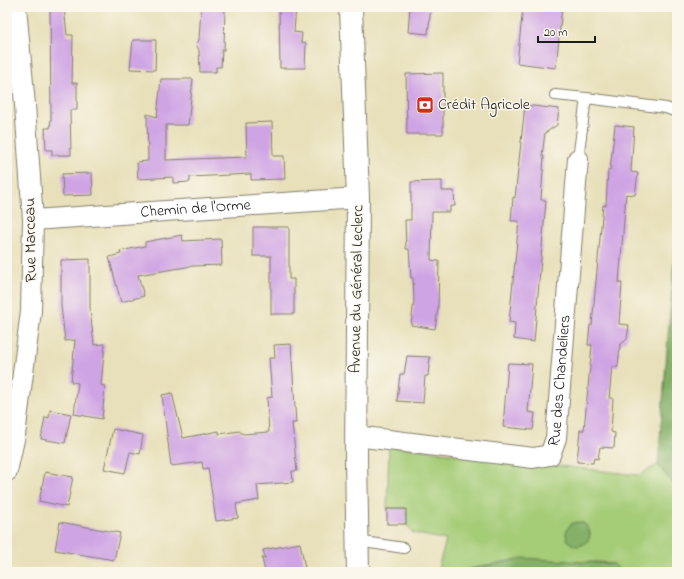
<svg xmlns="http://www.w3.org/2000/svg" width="684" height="579" font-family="'Indie Flower',sans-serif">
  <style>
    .green { fill: #a5cc77; stroke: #60744a }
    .forest { fill: #84b068; stroke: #506642 }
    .building { fill: #cfa4e4 }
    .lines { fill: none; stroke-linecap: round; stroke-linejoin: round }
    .service-casing { stroke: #827e6b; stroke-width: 12 }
    .minor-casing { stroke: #827e6b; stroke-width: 22 }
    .secondary-casing { stroke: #827e6b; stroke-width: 24 }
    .service { stroke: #fff; stroke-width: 10 }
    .minor { stroke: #fff; stroke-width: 20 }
    .secondary { stroke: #fff; stroke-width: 22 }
    .labels { text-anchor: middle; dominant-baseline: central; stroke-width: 3; stroke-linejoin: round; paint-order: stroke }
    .poi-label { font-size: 16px; fill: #1c1c1c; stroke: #fbf7ec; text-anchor: start }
    .street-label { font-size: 16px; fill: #1c1c1c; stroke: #fbf7ec }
  </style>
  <rect width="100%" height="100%" fill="#fbf7ec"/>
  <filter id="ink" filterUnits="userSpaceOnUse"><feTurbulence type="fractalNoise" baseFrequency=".025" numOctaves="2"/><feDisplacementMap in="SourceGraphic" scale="8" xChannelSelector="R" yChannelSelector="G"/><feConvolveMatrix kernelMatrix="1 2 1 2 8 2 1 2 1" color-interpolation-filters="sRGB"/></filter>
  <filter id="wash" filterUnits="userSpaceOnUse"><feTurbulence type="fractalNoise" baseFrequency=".012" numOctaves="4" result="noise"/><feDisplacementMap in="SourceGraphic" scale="16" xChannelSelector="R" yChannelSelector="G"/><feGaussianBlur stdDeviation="0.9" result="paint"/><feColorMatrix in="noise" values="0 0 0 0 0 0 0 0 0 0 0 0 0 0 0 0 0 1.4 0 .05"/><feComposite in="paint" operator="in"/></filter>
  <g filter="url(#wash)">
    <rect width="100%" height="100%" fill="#e8e0ba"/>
    <polygon class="green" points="389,446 638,475 658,465 677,488 677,572 622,572 614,564 598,562 485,565 459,572 437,572 446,540 413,533 406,524 406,509 387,509"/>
    <g class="forest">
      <polygon points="676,234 677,235 677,488 658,465"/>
      <circle cx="578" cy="534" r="12"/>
      <polygon points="522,558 614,564 622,572 459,572"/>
    </g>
    <g id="blocks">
      <g class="building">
        <polygon points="50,7 64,7 67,35 73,35 72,83 77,83 77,110 70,110 71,155 52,155 52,150 46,150 45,128 50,128 51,119"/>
        <polygon points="201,7 225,7 224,50 222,50 221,67 216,67 216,72 200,72 199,50 196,44 199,40"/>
        <polygon points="279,7 296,7 294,32 302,33 301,42 306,43 305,68 280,68"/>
        <polygon points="410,7 431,7 428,34 408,32"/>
        <polygon points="523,7 562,7 556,68 517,63"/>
        <polygon points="133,40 156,40 155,70 130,69"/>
        <polygon points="443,73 443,134 407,134 406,74"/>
        <polygon points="161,79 193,79 188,125 166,125 166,160 247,157 246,123 272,122 273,156 284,156 285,179 251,180 251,174 190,177 190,182 173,183 173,177 138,179 137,162 148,161 147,114 157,117"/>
        <polygon points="525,105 559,109 557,125 545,133 542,156 544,156 541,200 546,200 534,342 514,339 515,323 509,322 519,221 511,221 513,197 515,198"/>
        <polygon points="615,125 634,127 631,172 638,173 635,195 626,194 619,283 622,283 619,324 629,325 627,339 620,345 618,367 612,367 609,398 613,398 611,432 615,433 614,448 600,447 598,459 594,458 593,463 577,462 580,430 584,430 592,345 588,345 590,325 592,325 603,205 606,206 608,170 610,170"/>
        <polygon points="92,173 93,195 63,196 62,174"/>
        <polygon points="442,181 442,191 454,191 455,206 450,206 450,212 432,212 431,260 439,261 438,308 435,329 411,325 414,300 413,278 411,278 409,249 406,249 405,220 411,220 411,182"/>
        <polygon points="253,227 289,227 289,279 294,279 294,314 271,314 271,256 253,256"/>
        <polygon points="182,235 183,241 221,239 222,265 192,266 138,275 144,296 121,302 109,257 121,254 120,251 145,246 145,242"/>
        <polygon points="90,259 90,309 94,345 105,344 101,385 105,386 102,419 74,414 78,383 71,382 75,340 65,341 61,306 61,260"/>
        <polygon points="291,344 296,423 292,423 297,471 292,471 293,482 257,485 259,500 236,504 238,518 216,521 208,468 203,469 202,462 171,466 162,395 172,393 183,438 219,431 219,434 239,431 243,434 269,432 267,398 272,397 269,358 275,358 274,345"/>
        <polygon points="407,356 430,357 428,376 425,376 423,403 397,401 400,374 404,374"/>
        <polygon points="508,363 532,364 528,412 535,413 533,430 503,427"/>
        <polygon points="50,410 71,414 65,443 41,439 45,417 49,418"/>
        <polygon points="113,429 143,435 140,454 130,452 125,473 104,469"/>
        <polygon points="45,472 73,477 67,507 39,501"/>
        <rect x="387" y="509" width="19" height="15"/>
        <polygon points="60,522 120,533 114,560 55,550"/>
        <polygon points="300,543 305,568 286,572 265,572 262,558 265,558 263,550"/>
      </g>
    </g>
  </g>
  <g filter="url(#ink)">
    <use href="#blocks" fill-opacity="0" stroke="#827e6b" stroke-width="1"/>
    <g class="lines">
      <defs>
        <g id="service">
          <polyline points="555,95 586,98"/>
          <polyline points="578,159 586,98 666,108 677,112"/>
          <polyline points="357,541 404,548"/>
        </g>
        <g id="minor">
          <path id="s1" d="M33 220 358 198"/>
          <path id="s2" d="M356 436 533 458 550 455 556 438 578 159"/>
          <polyline points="7,471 15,435 31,311 33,220 25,105 16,7"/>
        </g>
        <polyline id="secondary" points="351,7 358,198 356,458 358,572"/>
      </defs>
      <use href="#service" class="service-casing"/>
      <use href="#minor" class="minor-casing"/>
      <use href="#secondary" class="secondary-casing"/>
      <use href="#service" class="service"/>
      <use href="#minor" class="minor"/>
      <use href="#secondary" class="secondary"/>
    </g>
  </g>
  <defs>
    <symbol id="bank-square" viewBox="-11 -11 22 22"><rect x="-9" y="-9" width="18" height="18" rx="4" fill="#c8321e" stroke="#fbf7ec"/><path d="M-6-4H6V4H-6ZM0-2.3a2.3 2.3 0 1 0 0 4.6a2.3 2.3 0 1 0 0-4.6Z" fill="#fff"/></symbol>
  </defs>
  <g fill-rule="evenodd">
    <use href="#bank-square" x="415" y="95" width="20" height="20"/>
  </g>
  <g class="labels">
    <g class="poi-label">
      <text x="438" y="105">Crédit Agricole</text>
    </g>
    <g class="street-label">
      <text stroke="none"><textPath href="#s1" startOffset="163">Chemin de l'Orme</textPath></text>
      <text transform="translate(31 240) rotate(-91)">Rue Marceau</text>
      <text transform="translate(357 289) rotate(-89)">Avenue du Général Leclerc</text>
      <text stroke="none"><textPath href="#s2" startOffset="271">Rue des Chandeliers</textPath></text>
    </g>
  </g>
  <rect width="684" height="579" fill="none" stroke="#fbf7ec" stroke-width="24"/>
  <path d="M538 36v6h57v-6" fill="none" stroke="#1c1c1c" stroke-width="2"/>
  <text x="544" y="36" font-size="12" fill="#1c1c1c" stroke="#fbf7ec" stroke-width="3" paint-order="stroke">20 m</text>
</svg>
